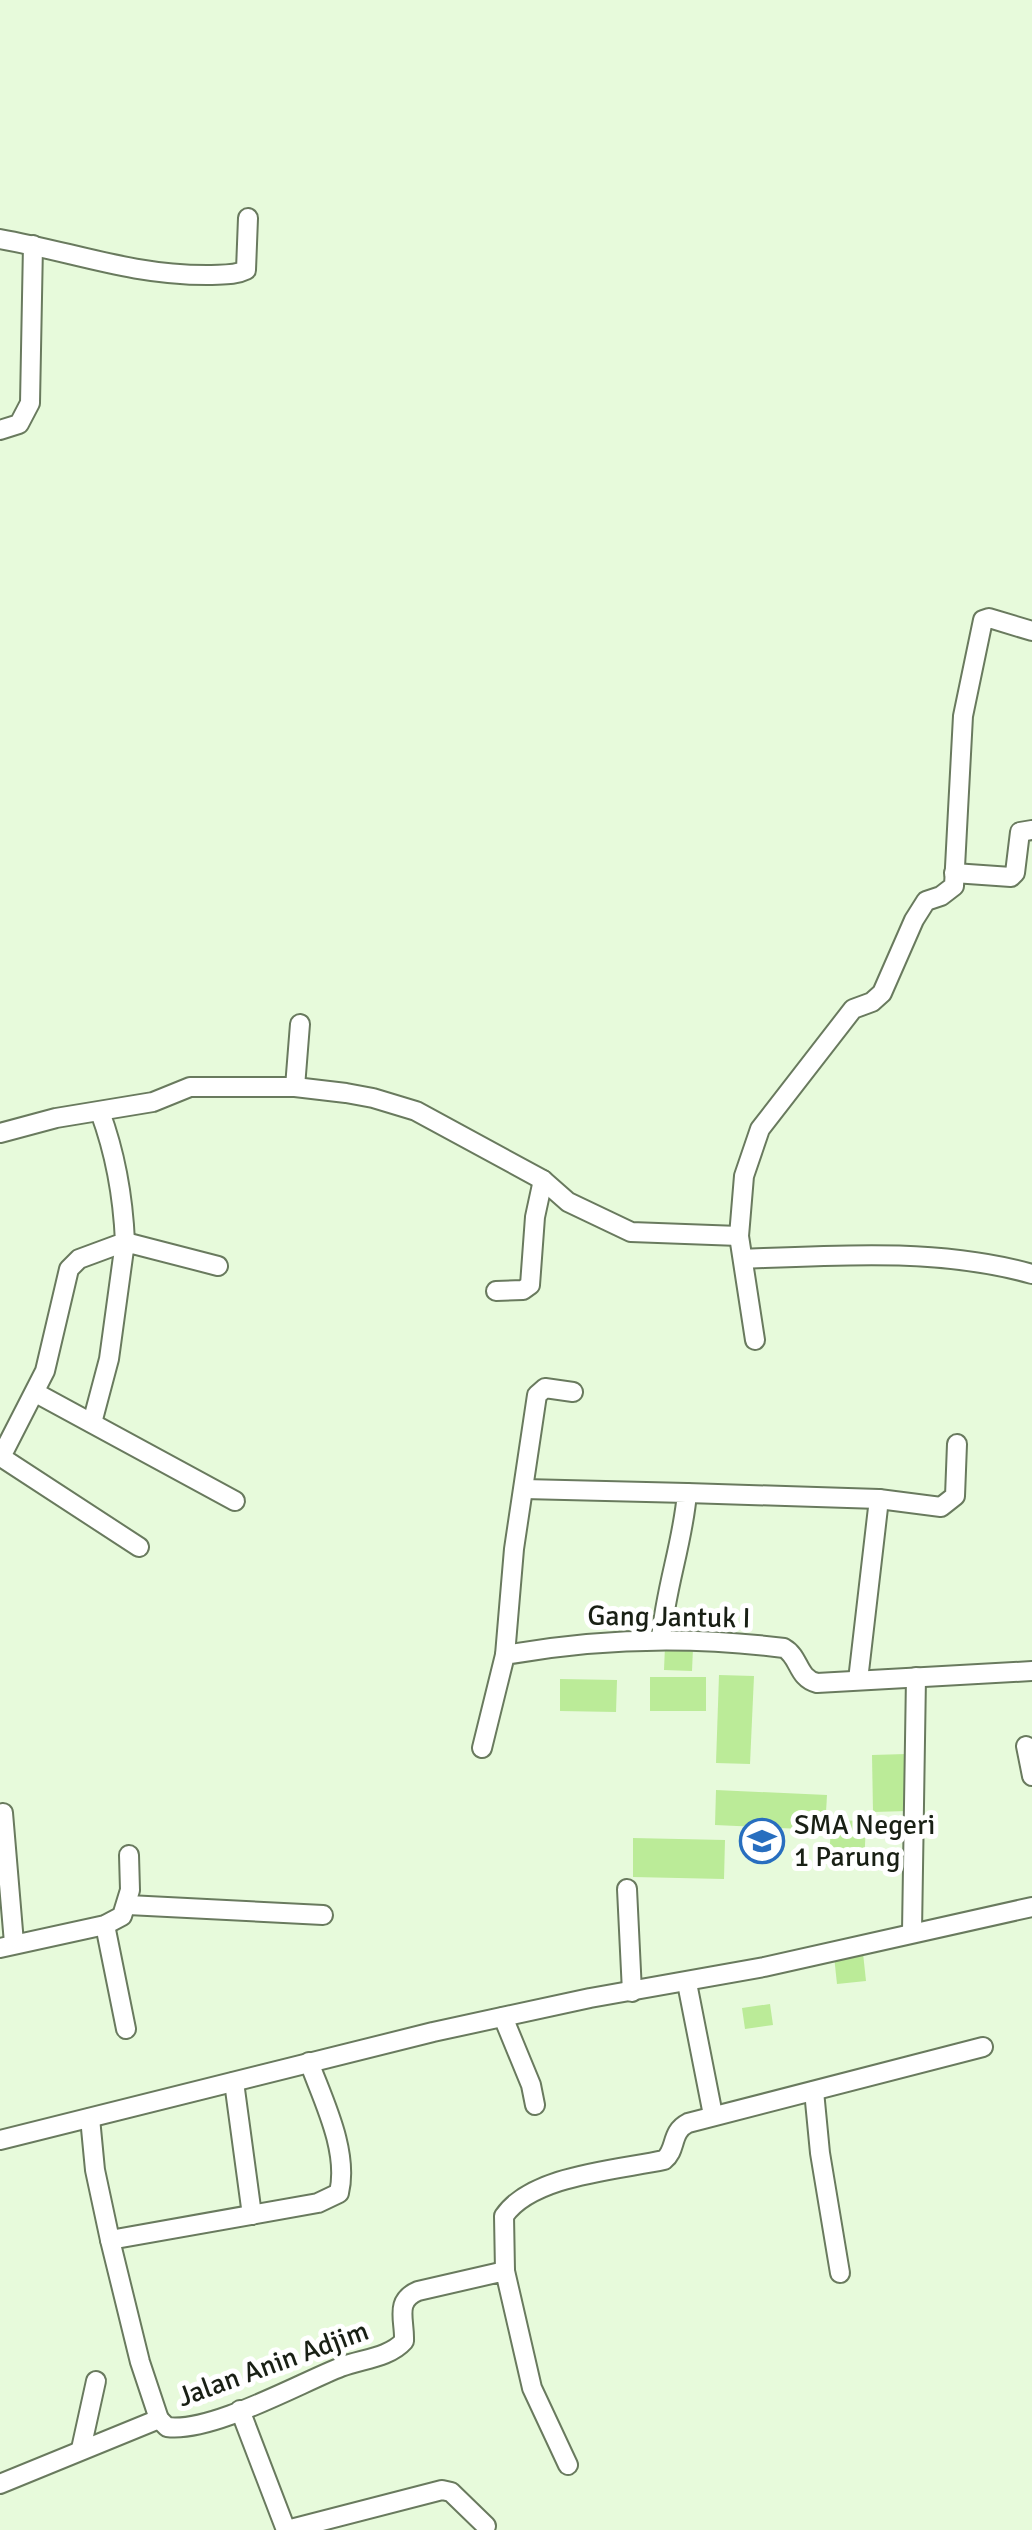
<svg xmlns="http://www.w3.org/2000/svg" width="1032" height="2530" font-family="Signika,sans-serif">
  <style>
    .building { fill: #bbeb98 }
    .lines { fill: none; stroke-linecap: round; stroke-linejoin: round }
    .street-casing { stroke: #697a5e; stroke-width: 22 }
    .street { stroke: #fff; stroke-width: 18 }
    .labels { text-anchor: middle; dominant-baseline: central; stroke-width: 10; stroke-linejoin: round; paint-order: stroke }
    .street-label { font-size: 28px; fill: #192015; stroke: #fff }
    .poi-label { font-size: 28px; fill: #192015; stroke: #fff; text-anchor: start }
  </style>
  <rect width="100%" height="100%" fill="#e7fadb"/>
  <g class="building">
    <polygon points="665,1646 693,1648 692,1671 664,1670"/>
    <polygon points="719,1675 754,1676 750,1764 716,1763"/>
    <rect x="650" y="1677" width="56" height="34"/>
    <polygon points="560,1679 617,1680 616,1712 560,1711"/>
    <polygon points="906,1754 907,1811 873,1812 872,1755"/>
    <polygon points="716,1790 827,1795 825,1830 715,1825"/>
    <polygon points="831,1820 866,1821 864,1869 829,1868"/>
    <polygon points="633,1838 725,1840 724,1879 633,1877"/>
    <polygon points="863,1953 866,1981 837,1984 834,1956"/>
    <polygon points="770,2004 773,2025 745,2029 742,2008"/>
  </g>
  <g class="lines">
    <defs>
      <g id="street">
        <path d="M0 239C73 252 131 275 207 275 221 274 234 276 246 270L248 218"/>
        <polyline points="0,430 19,424 30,403 33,245"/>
        <polyline points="954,873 1011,877 1015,873 1020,832 1032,830"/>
        <polyline points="295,1087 300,1024"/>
        <path d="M100 1112C116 1155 123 1196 125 1242L79 1259 69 1269 45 1371 1 1457 139 1547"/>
        <polyline points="0,1133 56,1118 153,1102 190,1087 295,1087 346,1093 373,1098 416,1111 543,1180 568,1202 631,1232 739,1236"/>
        <path d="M743 1259C837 1255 940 1248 1032 1274"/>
        <polyline points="496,1291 523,1290 530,1285 535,1217 543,1180"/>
        <polyline points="755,1340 739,1236 744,1176 760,1129 853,1009 872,1002 882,993 914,920 926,901 941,896 954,886 963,716 983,620 989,618 1032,631"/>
        <polyline points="36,1393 235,1501"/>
        <polyline points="92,1423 109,1359 125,1242 218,1266"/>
        <path d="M524 1489 687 1493C683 1543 665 1589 661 1640"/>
        <polyline points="687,1493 879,1499 941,1507 955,1496 957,1444"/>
        <polyline points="505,1655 514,1549 537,1395 545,1388 573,1392"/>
        <polyline points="858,1680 879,1499"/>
        <polyline points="1026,1746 1032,1776"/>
        <path d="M482 1748 505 1655C598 1638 690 1636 784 1648 800 1657 797 1678 817 1683L1032 1671"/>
        <polyline points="3,1813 14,1943"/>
        <polyline points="627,1889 632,1992"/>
        <polyline points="128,1905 323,1915"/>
        <polyline points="105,1925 126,2029"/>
        <polyline points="912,1932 916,1677"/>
        <polyline points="0,1948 105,1925 122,1916 130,1890 129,1855"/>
        <polyline points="687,1983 713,2115"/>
        <polyline points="503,2017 531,2085 535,2105"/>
        <polyline points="234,2082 252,2215"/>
        <polyline points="814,2091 820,2153 840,2273"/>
        <path d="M90 2118 95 2170 110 2240 318 2203 339 2193C349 2151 323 2100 309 2062"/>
        <polyline points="0,2140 433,2032 590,1998 764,1967 1032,1907"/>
        <polyline points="110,2240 140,2362 159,2419"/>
        <path d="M505 2271 504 2216C532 2175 618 2170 664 2160 677 2150 670 2132 688 2123L983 2047"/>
        <polyline points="240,2410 286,2530"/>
        <path d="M159 2419 167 2427C211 2433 298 2384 341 2367 361 2359 389 2358 404 2341 405 2320 394 2301 418 2291L505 2271 532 2388 568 2465"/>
        <polyline points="81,2449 96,2381"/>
        <polyline points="0,2484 159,2419"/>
        <polyline points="287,2530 442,2490 451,2492 486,2526"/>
      </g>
    </defs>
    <use href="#street" class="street-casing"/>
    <use href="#street" class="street"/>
  </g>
  <defs>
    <symbol id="school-ring" viewBox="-11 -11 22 22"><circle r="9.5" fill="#fff" stroke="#286ebf" stroke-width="1.5"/><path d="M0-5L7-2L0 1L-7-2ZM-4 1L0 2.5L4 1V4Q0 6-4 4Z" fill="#286ebf"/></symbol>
  </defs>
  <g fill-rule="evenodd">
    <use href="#school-ring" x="737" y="1816" width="50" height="50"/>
  </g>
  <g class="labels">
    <g class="street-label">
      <text transform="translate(669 1617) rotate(1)">Gang Jantuk I</text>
      <text transform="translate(273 2364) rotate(-20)">Jalan Anin Adjim</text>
    </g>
    <g class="poi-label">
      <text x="794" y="1825">SMA Negeri<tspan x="794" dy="32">1 Parung</tspan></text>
    </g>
  </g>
</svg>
